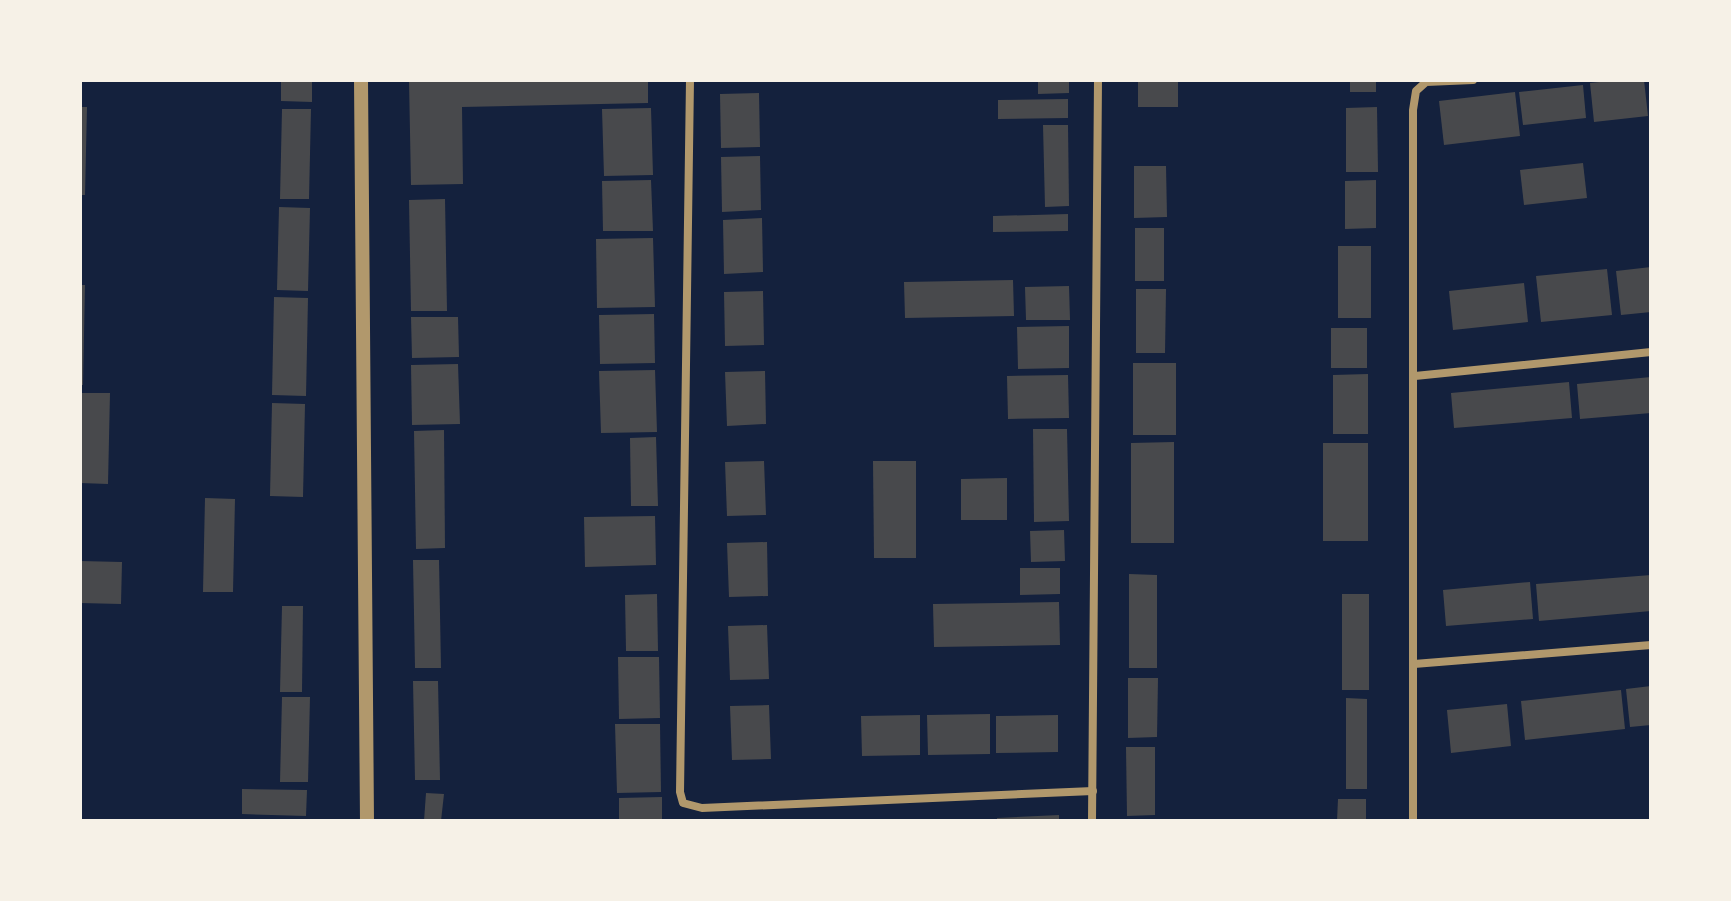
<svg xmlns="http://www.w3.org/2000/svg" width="1731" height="901" font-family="'DejaVu Sans',sans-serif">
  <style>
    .building { fill: #48494c }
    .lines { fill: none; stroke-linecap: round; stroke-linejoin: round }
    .minor { stroke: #b1986c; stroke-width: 8 }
    .tertiary { stroke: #b1986c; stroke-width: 14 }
  </style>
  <rect width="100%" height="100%" fill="#14213d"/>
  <g class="building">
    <polygon points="281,80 312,80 312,102 281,101"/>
    <polygon points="409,80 648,80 648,103 462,107 463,184 411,185"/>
    <polygon points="1038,80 1069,80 1069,93 1038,94"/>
    <rect x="1138" y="80" width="40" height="27"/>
    <rect x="1350" y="80" width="26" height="12"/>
    <polygon points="1618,80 1644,80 1648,116 1594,122 1590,83"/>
    <polygon points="1583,85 1586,118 1523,125 1519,92"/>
    <polygon points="1515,92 1520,136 1444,145 1439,101"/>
    <polygon points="759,93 760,147 721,148 720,94"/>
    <polygon points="1068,99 1068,118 998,119 998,100"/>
    <polygon points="80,107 87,107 85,195 80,195"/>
    <polygon points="1377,107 1378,172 1346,172 1346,108"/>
    <polygon points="651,108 653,175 604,176 602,109"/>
    <polygon points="282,109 311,109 309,199 280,199"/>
    <polygon points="1043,125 1068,125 1069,206 1045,207"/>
    <polygon points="760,156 761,210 722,212 721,157"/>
    <polygon points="1583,163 1587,198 1524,205 1520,170"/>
    <polygon points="1134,166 1166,166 1167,217 1134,218"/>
    <polygon points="651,180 653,231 603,231 602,181"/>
    <polygon points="1376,180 1376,228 1345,229 1345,181"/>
    <polygon points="445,199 447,311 411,311 409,200"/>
    <polygon points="279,207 310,208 308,291 277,290"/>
    <polygon points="1068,214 1068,231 993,232 993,216"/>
    <polygon points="762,218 763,272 724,274 723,220"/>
    <rect x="1135" y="228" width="29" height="53"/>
    <polygon points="653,238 655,307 597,308 596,239"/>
    <rect x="1338" y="246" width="33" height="72"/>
    <polygon points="1651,267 1651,312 1621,315 1616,271"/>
    <polygon points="1607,269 1612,315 1541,322 1536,276"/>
    <polygon points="1013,280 1014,316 905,318 904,282"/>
    <polygon points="1524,283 1528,322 1453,330 1449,291"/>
    <polygon points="80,285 85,285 83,385 80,385"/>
    <polygon points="1069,286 1070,320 1026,320 1025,287"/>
    <polygon points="1136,289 1166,289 1165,353 1136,353"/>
    <polygon points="763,291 764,345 725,346 724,292"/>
    <polygon points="274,297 308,298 306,396 272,395"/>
    <polygon points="654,314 655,363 600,364 599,315"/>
    <polygon points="411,317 458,317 459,357 412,358"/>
    <polygon points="1069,326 1069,368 1018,369 1017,327"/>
    <rect x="1331" y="328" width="36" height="40"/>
    <rect x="1133" y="363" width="43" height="72"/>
    <polygon points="458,364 460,424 412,425 411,365"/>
    <polygon points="655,370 657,432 601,433 599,371"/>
    <polygon points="765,371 766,424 727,426 725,372"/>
    <polygon points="1368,374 1368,434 1333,434 1333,375"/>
    <polygon points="1068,375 1069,418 1008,419 1007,376"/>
    <polygon points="1651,377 1651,413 1580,419 1577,384"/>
    <polygon points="1569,382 1572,418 1454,428 1451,393"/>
    <polygon points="80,393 110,393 108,484 80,483"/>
    <polygon points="272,403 305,404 303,497 270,496"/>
    <polygon points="1033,429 1067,429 1069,521 1034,522"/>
    <polygon points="444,430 445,548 416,549 414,431"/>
    <polygon points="656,437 658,506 631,506 630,438"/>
    <polygon points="1174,442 1174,543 1131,543 1131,443"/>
    <rect x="1323" y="443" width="45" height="98"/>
    <polygon points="764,461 766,515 727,516 725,462"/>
    <polygon points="873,461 916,461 916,558 874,558"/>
    <polygon points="1007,478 1007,520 961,520 961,479"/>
    <polygon points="205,498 235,499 233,592 203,592"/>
    <polygon points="655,516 656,565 585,567 584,517"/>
    <polygon points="1064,530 1065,561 1031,562 1030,531"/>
    <polygon points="767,542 768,596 729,597 727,543"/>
    <polygon points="413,560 439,560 441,668 415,668"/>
    <polygon points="80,561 122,562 121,604 80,603"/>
    <polygon points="1020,568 1060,568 1060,594 1020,595"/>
    <polygon points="1129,574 1157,575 1157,668 1129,668"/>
    <polygon points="1651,575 1651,611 1539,621 1536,584"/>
    <polygon points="1530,582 1533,619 1446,626 1443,590"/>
    <polygon points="657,594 658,651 626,651 625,595"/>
    <rect x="1342" y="594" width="27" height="96"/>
    <polygon points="1059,602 1060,645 934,647 933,604"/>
    <polygon points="282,606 303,606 302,692 280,692"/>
    <polygon points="767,625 769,679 730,680 728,626"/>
    <polygon points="618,657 659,657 660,718 619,719"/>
    <polygon points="1128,678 1158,678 1157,737 1128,738"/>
    <polygon points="413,681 438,681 440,780 415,780"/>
    <polygon points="1651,686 1651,725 1630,727 1626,689"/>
    <polygon points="1621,690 1625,729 1525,740 1521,701"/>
    <polygon points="282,697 310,697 308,782 280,782"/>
    <polygon points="1346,698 1367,699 1367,789 1346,789"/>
    <polygon points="1507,704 1511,746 1451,753 1447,710"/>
    <polygon points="769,705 771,759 732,760 730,706"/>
    <polygon points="990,714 990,754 928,755 927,715"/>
    <polygon points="920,715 920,755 862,756 861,716"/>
    <polygon points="1058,715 1058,752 996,753 996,716"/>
    <polygon points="615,724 660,724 661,792 617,793"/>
    <polygon points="1126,747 1155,747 1155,815 1127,816"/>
    <polygon points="242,789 307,790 306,816 242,814"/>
    <polygon points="426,793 444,794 441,821 424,821"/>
    <polygon points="662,797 662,821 619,821 619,798"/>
    <polygon points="1338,799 1366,799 1366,821 1337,821"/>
    <polygon points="1059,815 1059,821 997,821 997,818"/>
  </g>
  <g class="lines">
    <g class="minor">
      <polyline points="690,80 680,792 683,803 702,808 1093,791"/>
      <polyline points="1415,376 1651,352"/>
      <polyline points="1414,664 1651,645"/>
      <polyline points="1092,821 1098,80"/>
      <polyline points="1413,821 1413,110 1416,91 1426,82 1473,80"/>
    </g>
    <polyline class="tertiary" points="361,80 367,821"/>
  </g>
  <rect width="1731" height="901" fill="none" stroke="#f6f1e7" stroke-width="164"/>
</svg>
